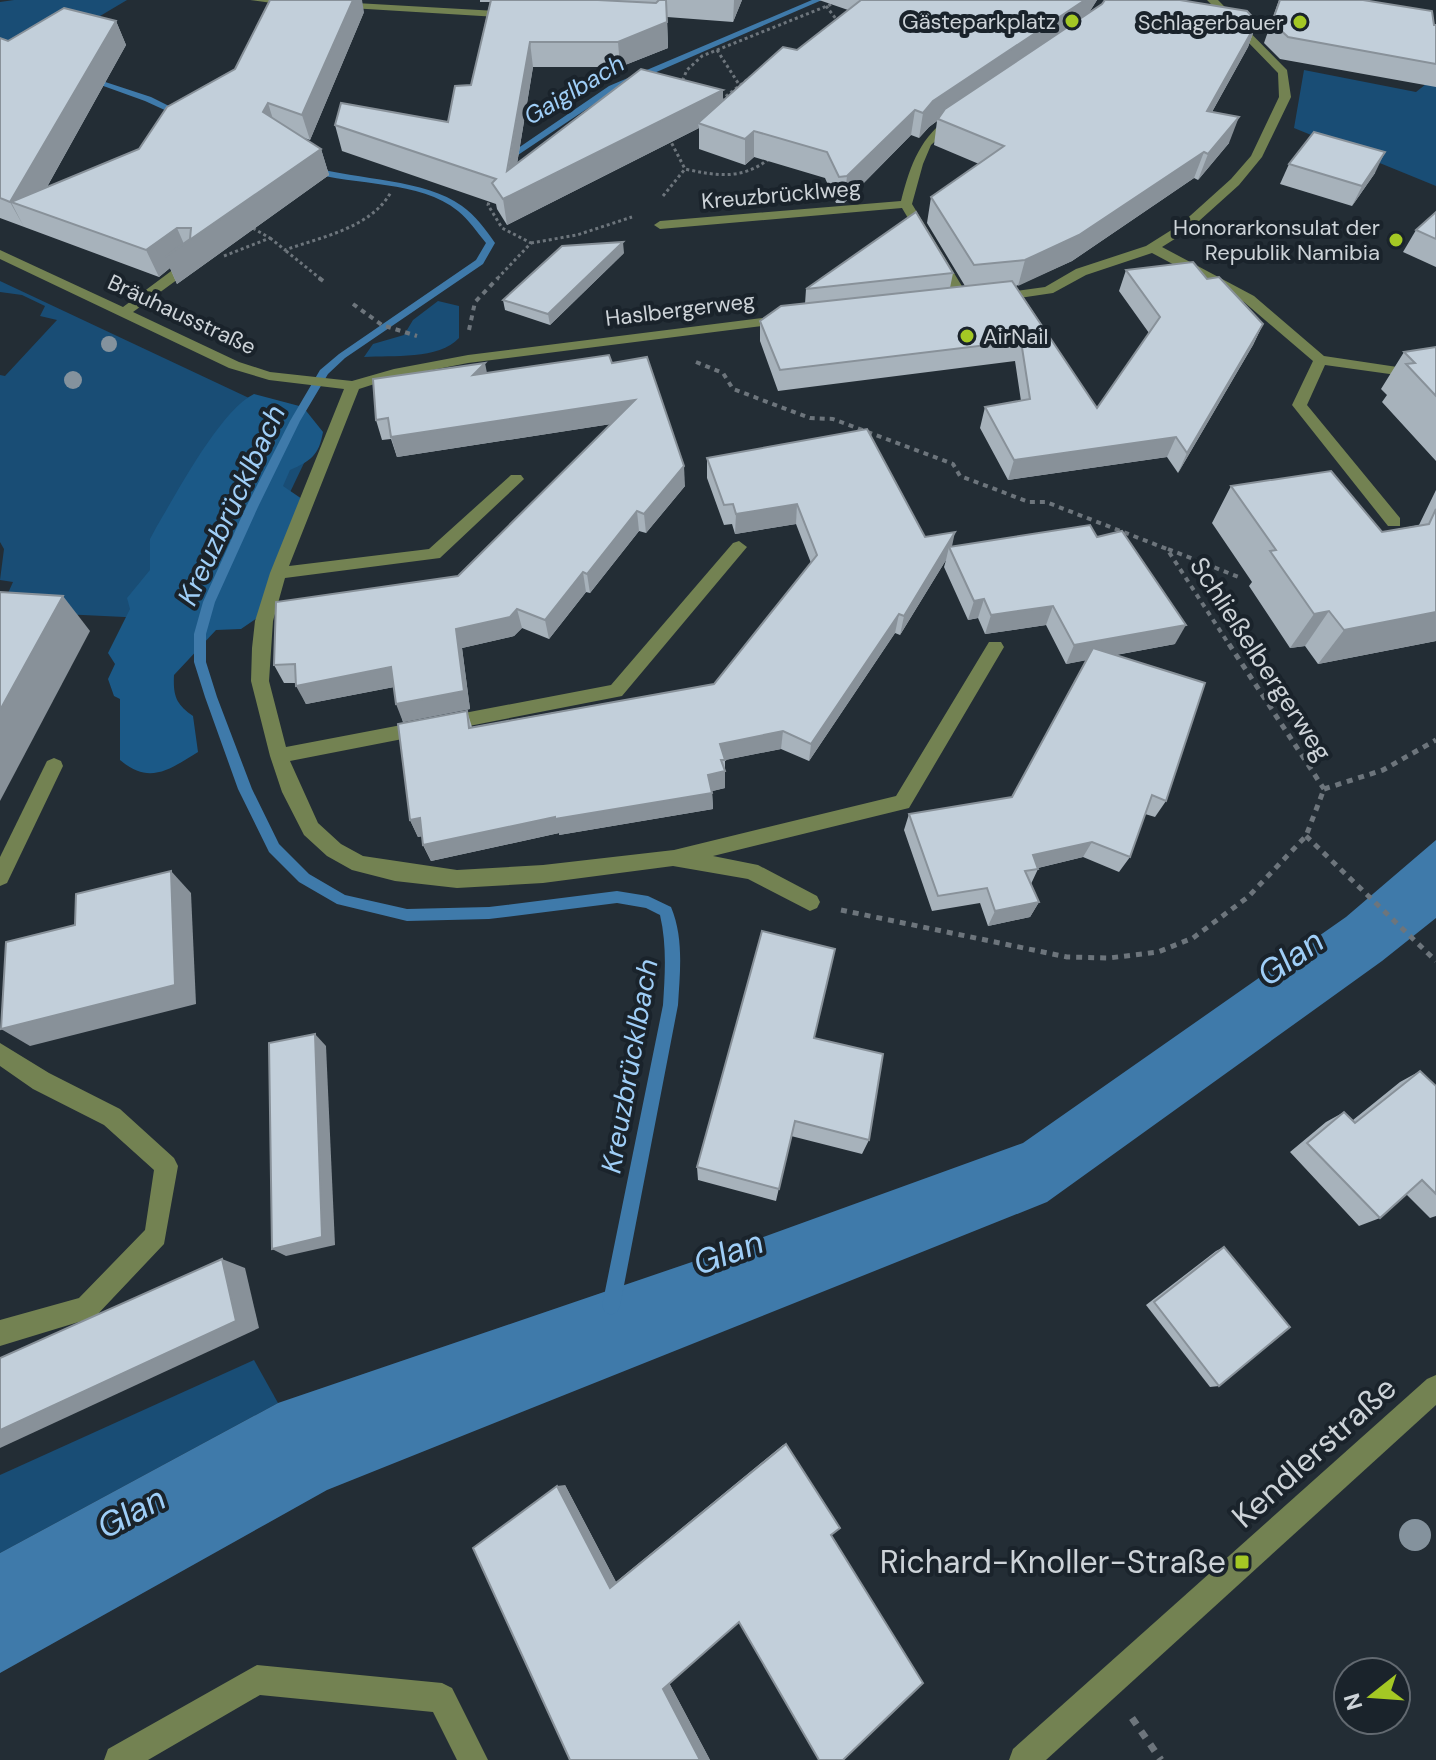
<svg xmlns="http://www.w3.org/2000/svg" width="1436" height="1760" font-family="'DM Sans',sans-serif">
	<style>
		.green { fill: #194d75 }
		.forest { fill: #1b5987 }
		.water { fill: #3f7aaa }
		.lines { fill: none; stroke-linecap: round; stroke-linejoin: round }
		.stream { fill: #3f7aaa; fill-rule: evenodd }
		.path-far3 { stroke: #6d757c; stroke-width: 3; stroke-dasharray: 3 3; stroke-linecap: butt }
		.path-far2 { stroke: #6d757c; stroke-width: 4; stroke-dasharray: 5 5; stroke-linecap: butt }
		.path-far1 { stroke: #6d757c; stroke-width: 5; stroke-dasharray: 6 6; stroke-linecap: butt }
		.path { stroke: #6d757c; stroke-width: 7; stroke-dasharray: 8 8; stroke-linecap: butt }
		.minor { fill: #738252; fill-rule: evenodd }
		.tree { fill: #84929d }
		.wall { fill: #a7b2bb }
		.shaded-wall { fill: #889199 }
		.building { fill: #c2cfda; stroke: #889199; stroke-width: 2 }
		.poi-dot { fill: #a4c824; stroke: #1a232b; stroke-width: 3 }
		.labels { text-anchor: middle; stroke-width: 8; stroke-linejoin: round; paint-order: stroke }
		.far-poi-label { font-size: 22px; fill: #cdd3d8; stroke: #1a232b; text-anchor: end }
		.far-street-label { font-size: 22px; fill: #cdd3d8; stroke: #1a232b }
		.far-water-label { font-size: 24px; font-style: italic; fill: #9fcef7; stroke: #1a232b }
		.street-label { font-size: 26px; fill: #cdd3d8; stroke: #1a232b }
		.water-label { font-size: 28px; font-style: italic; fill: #9fcef7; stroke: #1a232b }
		.near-street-label { font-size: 32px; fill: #cdd3d8; stroke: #1a232b }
		.near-poi-label { font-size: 32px; fill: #cdd3d8; stroke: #1a232b; text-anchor: end }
		.near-water-label { font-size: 34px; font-style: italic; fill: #9fcef7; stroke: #1a232b }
	</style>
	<rect width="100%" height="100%" fill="#232d35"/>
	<g class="green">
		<polygon points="14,0 127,0 36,54 0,41 0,2"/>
		<polygon points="1436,60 1436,186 1294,128 1304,70 1416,92 1431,80"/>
		<polygon points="0,281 249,398 316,438 228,622 0,611 13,582 0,580 4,549 0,542 0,375 5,376 57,320 40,316 45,306 22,295 0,292"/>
		<path d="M438,301l21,5v32c-20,22 -67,17 -95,19l9,-13 31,-9 9,-15z"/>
		<polygon points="254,1360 278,1403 0,1553 0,1475"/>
	</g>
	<path class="forest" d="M254,394l49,13 20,25c-4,23 -12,29 -33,38l-7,16 19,13 -45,119 -16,11 -25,1 -42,45c-1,21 2,29 19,41l5,36c-29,18 -49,33 -78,8v-61l-6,-3 -6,-17 7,-15 -7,-11 22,-44 -3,-11 23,-28v-31l7,-13c21,-35 63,-115 97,-132z"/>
	<polygon class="water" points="1436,840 1436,918 1382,961 1047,1202 327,1490 0,1673 0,1553 278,1403 733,1248 1023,1143 1346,917"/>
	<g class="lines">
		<g class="stream">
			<polygon points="812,0 822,0 615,90 509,161 502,159 609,86"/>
			<polygon points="84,75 151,97 187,115 180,117 145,101 84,79"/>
			<path d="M312,167c46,13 113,12 150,39 13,9 24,24 33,37l-12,21 -138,94 -17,16 -28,47 -42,86 -43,95 -9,32v28l11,35 35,92 27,55 30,30 36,21 62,14 82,-2 128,-16 31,5 23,11c13,31 9,65 7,98l-58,301 -3,6 -6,3 -6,-3 -3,-6 61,-301c2,-31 4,-60 -3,-90l-14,-7 -29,-5 -128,16 -82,2 -70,-17 -38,-22 -30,-30 -31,-63 -33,-92 -11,-35v-28l9,-32 43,-95 44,-86 30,-51 19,-16 137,-94 10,-17c-9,-11 -17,-23 -28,-32 -38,-31 -103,-25 -149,-39v-4z"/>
		</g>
		<g class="path-far3">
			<polyline points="826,6 840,24"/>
			<polyline points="717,50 740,86"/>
			<polyline points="680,86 687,70 702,56 842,0"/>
			<polyline points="721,100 752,76"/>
			<path d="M669,138l16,31c32,7 57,11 84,-10"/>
			<polyline points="663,196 685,169"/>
			<polyline points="491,197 488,205 502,228 531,243 496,280"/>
			<path d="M270,238l15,12c36,-13 86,-22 106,-58"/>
			<polyline points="531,243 577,235 632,217"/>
			<polyline points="286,251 322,280"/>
			<polyline points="224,256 270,238 249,226"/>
		</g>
		<g class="path-far2">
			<polyline points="319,278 326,283"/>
			<polyline points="353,304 382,325 417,336"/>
			<polyline points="469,330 475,302 498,278"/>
			<polyline points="696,362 723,373 733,389 810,418 833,419 953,464 960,476 1029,502 1046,502 1167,549 1230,646"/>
			<polyline points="1168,549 1241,578"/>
		</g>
		<g class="path-far1">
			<polyline points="1229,644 1324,789"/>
			<polyline points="1324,789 1383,770 1436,740"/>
			<polyline points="1306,836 1436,961"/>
			<polyline points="841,910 1067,957 1109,958 1158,952 1193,938 1248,897 1306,836 1324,789"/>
		</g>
		<polyline class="path" points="1132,1718 1161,1760"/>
		<g class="minor">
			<polygon points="250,0 294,0 299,3 294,6"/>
			<polygon points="1207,0 1218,0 1287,70 1291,97 1262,157 1239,185 1189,230 1162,247 1254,296 1324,356 1404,368 1436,363 1436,371 1404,376 1325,365 1307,405 1400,518 1400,526 1388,526 1292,405 1313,361 1244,302 1152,253 1086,275 1053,293 993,302 986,298 993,294 1045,287 1076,269 1146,246 1181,224 1231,179 1251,156 1279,97 1278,73"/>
			<polygon points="338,2 514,12 519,15 514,18 334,7 333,5"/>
			<path d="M953,114l10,2 -32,29 -8,19 -11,40 59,97 -2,3h-10l-57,-96 -242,21 -6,-4 6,-4 241,-20c10,-38 19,-64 52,-87z"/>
			<polygon points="0,250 123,307 190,257 200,257 200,263 133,312 239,362 270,372 352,381 394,369 468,355 786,315 793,319 786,323 468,363 396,377 359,389 289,566 429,549 511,475 521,475 524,479 440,558 285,578 273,621 269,681 286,747 611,685 733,543 739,541 747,547 622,696 290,761 318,823 341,844 363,856 457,870 543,865 674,850 896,796 989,642 1001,642 1004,647 909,808 713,856 758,865 817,896 820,902 817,908 810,911 748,879 673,866 543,883 457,888 395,881 352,870 327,856 304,835 282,792 270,756 251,681 252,648 255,621 270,573 344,389 269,380 229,368 0,259"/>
			<polygon points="54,758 61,761 63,766 7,883 0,886 0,857 47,761"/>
			<polygon points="0,1043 49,1073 120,1109 174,1158 178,1166 164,1244 95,1317 0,1346 0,1320 79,1298 145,1230 154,1170 104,1125 33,1089 0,1066"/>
			<polygon points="1436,1375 1436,1405 1046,1760 1009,1760 1013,1749 1427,1379"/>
			<polygon points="257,1665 442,1683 452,1688 488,1760 457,1760 433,1712 260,1695 148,1760 104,1760 108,1749"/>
		</g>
	</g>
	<g class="tree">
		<circle cx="109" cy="344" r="8"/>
		<circle cx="73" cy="380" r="9"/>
		<circle cx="1415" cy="1535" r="16"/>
	</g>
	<g class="wall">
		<polygon points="480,0 742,0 733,22 667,17 668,48 620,67 533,67 517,164 723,90 723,101 797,50 848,10 819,0 1097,0 1088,14 1257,22 1248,47 1212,112 1229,143 1198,180 1194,178 1072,261 1016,286 1097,408 1149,333 1119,291 1126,270 1207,279 1263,324 1253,345 1178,473 1167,457 1008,480 980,428 985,407 1021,401 1015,361 778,391 760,341 760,321 805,304 806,289 953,273 950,288 965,286 927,223 931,197 979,164 934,145 937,121 929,127 919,138 911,135 844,203 836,203 825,178 754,157 745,165 699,149 699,128 507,225 497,209 496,204 342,151 335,125 448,122 471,85 490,2 480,2"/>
		<polygon points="1279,0 1436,25 1436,87 1280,59 1264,43"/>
		<polygon points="364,12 310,140 304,138 321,149 329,175 177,284 170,268 159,277 0,218 0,38 8,41 116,21 126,45 47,187 139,149 235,69"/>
		<polygon points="1289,164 1375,173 1352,206 1280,184"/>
		<polygon points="1436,212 1436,267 1403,252 1416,230"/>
		<polygon points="624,253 550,325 505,310 503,300"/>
		<polygon points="1436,347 1436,461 1382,402 1387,395 1381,389 1404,352"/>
		<polygon points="612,363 685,486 646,533 639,531 590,593 586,592 549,639 522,628 514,636 462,648 470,709 403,722 394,687 306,704 296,683 284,683 274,665 458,576 611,424 397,457 391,439 382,440 376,420 487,373"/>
		<polygon points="707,458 952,547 1097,537 1175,644 1116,655 1166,801 1155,817 1145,814 1130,857 1119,872 1083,857 1038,868 1038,869 1031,884 1039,902 1030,917 988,926 980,903 932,911 904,830 909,814 1012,797 1086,660 1066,664 1046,625 985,634 978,618 968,620 944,567 946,560 900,635 895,633 809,761 781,749 725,760 725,788 712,791 713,809 559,835 559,833 431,861 423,845 422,836 418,837 410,820 467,711 472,727 714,684 811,563 796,524 735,534 732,524 724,525 707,478"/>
		<polygon points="1231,486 1382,532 1419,525 1436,490 1436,641 1318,664 1305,646 1290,648 1249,586 1252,582 1212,523"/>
		<polygon points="814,1038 869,1140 862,1154 791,1136 776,1201 698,1180 697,1167"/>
		<polygon points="1420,1071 1436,1086 1436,1216 1430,1218 1406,1194 1380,1218 1359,1226 1290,1152 1326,1122 1344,1112 1353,1120 1400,1082"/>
		<polygon points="1224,1247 1219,1386 1210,1387 1146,1305 1216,1251"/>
		<polygon points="786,1444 831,1535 739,1622 669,1683 710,1760 570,1760 565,1485 616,1582 783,1445"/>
	</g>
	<g class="shaded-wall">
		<polygon points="353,0 362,0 364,12 310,140 302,115"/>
		<polygon points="734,0 742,0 733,22"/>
		<polygon points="1085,0 1097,0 1084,21 938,119 937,121 929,127 919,138 923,113 933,101"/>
		<polygon points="116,21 126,45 34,210 11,202 24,227 10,202"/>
		<polygon points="667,22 668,48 620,67 618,42"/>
		<polygon points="1257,22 1248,47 1198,137 1207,111"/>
		<polygon points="530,42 533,67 512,194 723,90 723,115 698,123 699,128 507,225 503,199"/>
		<polygon points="268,103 276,129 263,112"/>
		<polygon points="915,110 911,135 844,203 847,176"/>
		<polygon points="1239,117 1229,143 1198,180 1208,154"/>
		<polygon points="754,131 754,157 745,165 745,139"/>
		<polygon points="321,149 329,175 177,284 170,268 159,277 146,250 177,228 184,244"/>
		<polygon points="1204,152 1194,178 1072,261 1018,286 1025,260"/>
		<polygon points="1385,152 1375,173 1352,206 1362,186"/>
		<polygon points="623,242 624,253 550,325 548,314"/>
		<polygon points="1263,324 1253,345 1178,473 1187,453"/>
		<polygon points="485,363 489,383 473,375"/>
		<polygon points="635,400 637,420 397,457 391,437"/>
		<polygon points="1176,437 1167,457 1008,480 1014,460"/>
		<polygon points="684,466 685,486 646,533 644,514"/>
		<polygon points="797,504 796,524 735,534 736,514"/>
		<polygon points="637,511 639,531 590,593 587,574"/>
		<polygon points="955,532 951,551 949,547 946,560 900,635 904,616"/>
		<polygon points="583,572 586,592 549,639 545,620"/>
		<polygon points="63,596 90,631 0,801 0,710"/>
		<polygon points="984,599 978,618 968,620 974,601"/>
		<polygon points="1053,606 1046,625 985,634 991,615"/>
		<polygon points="517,609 522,628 514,636 462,648 470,709 403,722 396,704 456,629"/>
		<polygon points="1329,611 1305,646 1290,648 1314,614"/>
		<polygon points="1436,612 1436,641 1318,664 1344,630"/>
		<polygon points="899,614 895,633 809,761 811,744"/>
		<polygon points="1186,625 1175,644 1066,664 1074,645"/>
		<polygon points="391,667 399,686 306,704 296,686"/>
		<polygon points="783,731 781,749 720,761 720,744"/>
		<polygon points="725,771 725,788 709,792 708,775"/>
		<polygon points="712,793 713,809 559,835 559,833 431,861 423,845 555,817"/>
		<polygon points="420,818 428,835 418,837 410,820"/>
		<polygon points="1092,842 1083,857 1025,871 1033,855"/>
		<polygon points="171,871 191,893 196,1004 30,1046 1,1029"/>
		<polygon points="1039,902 1030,917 988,926 995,911"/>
		<polygon points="315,1034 326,1046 335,1245 286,1256 272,1249"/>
		<polygon points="222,1259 245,1268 259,1328 0,1448 0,1430"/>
		<polygon points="565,1485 616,1582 610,1588 557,1486"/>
		<polygon points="666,1677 710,1760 700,1760 663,1689"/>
	</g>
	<g class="building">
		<polygon points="270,0 353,0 302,115 268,103 263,112 321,149 165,257 190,239 191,228 177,228 146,250 11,202 139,149 167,107 235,69"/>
		<polygon points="491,0 598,0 656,3 659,0 666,0 667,22 618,42 530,42 507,171 641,69 723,90 503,199 492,183 496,179 335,125 341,103 448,122 455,86 471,85"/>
		<polygon points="861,0 1085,0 933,101 923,113 915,110 847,176 839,177 827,152 754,131 745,139 698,123 783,47 797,50"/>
		<polygon points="1105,0 1180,0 1247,11 1257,22 1207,111 1239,117 1208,154 1204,152 1079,235 1025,260 974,265 931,197 1004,146 938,119 945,109 1102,4"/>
		<polygon points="1280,0 1363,0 1432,11 1434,25 1436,25 1436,64 1288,37 1272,22"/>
		<polygon points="64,8 116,21 10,202 0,198 0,38 8,41"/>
		<polygon points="1314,132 1385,152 1362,186 1289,164"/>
		<polygon points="916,212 953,273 806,289"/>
		<polygon points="1436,212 1436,239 1416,230"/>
		<polygon points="623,242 548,314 503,300 562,246"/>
		<polygon points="1193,262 1207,279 1219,277 1263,324 1187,453 1176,437 1014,460 985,407 1030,399 1021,341 780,370 760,321 781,306 1012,281 1097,408 1160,317 1126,270"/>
		<polygon points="1436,347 1436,396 1406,364 1415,363 1404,352"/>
		<polygon points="609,355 612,363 647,357 684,466 644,514 637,511 587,574 583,572 545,620 517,609 510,617 456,629 464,691 396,704 391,667 296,686 295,664 274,665 276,602 458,576 635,400 391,437 388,418 376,420 373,379 485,363 473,375"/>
		<polygon points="867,429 925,537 955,532 904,616 899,614 811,744 783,731 720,744 725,760 721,760 725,771 708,775 712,793 555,819 555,817 423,845 420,818 410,820 398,724 467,711 469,728 714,684 817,555 797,504 736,514 733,504 724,505 707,458"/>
		<polygon points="1331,471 1382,532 1429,524 1436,509 1436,612 1344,630 1329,611 1314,614 1270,551 1276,550 1231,486"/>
		<polygon points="1090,525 1097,537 1122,531 1186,625 1074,645 1053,606 991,615 984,599 974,601 949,547"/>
		<polygon points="0,592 63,596 0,710"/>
		<polygon points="1093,648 1205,683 1166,801 1152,795 1130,857 1092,842 1033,855 1038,869 1025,871 1039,902 995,911 987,888 938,896 909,814 1012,797"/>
		<polygon points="171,871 175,985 1,1029 6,942 75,925 76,894"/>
		<polygon points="762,931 835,949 814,1038 883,1054 869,1140 795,1121 779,1189 697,1167"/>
		<polygon points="315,1034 322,1237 272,1249 269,1043"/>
		<polygon points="1420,1071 1436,1086 1436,1194 1422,1180 1380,1218 1307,1143 1344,1112 1355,1123"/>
		<polygon points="1224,1247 1290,1327 1219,1386 1154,1302"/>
		<polygon points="222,1259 236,1321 0,1430 0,1358"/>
		<polygon points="786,1444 840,1528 831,1535 923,1683 843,1760 819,1760 739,1622 663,1689 700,1760 570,1760 473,1548 557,1486 610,1588"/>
	</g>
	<g class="poi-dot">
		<circle cx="1072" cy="21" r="8"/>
		<circle cx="1300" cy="22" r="8"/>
		<circle cx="1396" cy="240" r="8"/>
		<circle cx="967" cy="336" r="8"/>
		<rect x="1234" y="1554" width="16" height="16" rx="4"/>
	</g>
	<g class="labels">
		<g class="far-poi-label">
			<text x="1056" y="29">Gästeparkplatz</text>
			<text x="1284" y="30">Schlagerbauer</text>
			<text x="1380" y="235">Honorarkonsulat der<tspan x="1380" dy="25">Republik Namibia</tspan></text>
			<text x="983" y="344" text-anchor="start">AirNail</text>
		</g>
		<g class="far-street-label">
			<text transform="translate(781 194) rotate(-5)" y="8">Kreuzbrücklweg</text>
			<text transform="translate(680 309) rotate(-7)" y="8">Haslbergerweg</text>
			<text transform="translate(182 314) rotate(25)" y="8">Bräuhausstraße</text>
		</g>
		<g class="far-water-label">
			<text transform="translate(574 90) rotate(-31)" y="8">Gaiglbach</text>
		</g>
		<g class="street-label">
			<text transform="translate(1261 659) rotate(57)" y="9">Schließelbergerweg</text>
		</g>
		<g class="water-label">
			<text transform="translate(231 505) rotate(-65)" y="10">Kreuzbrücklbach</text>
			<text transform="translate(629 1066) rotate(-80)" y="10">Kreuzbrücklbach</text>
		</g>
		<g class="near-street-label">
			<text transform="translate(1314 1452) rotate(-42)" y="11">Kendlerstraße</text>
		</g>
		<g class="near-poi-label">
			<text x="1226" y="1573">Richard-Knoller-Straße</text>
		</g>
		<g class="near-water-label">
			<text transform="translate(1290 957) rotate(-35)" y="12">Glan</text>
			<text transform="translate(728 1252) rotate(-20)" y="12">Glan</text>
			<text transform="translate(131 1512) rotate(-28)" y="12">Glan</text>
		</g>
	</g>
	<g transform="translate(1372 1696) rotate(253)"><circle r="38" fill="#1a232b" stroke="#626970" stroke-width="2"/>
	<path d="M0-6L14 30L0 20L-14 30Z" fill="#a4c824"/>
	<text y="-12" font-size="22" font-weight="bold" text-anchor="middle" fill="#cdd3d8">N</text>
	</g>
</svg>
